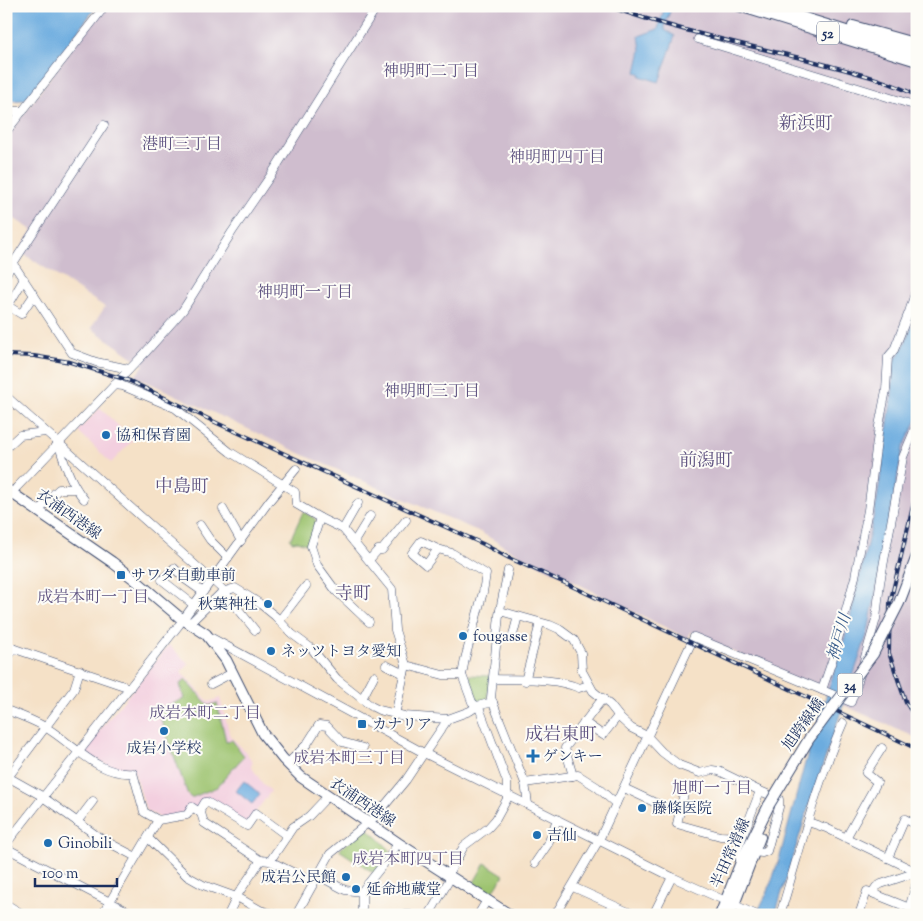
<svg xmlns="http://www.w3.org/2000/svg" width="923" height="921" font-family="'Sorts Mill Goudy','Noto Serif JP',serif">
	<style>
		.built { fill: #f3cfdf }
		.industrial { fill: #cfbdce }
		.green { fill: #9cc36e; stroke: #5c7966 }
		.water { fill: #6cacdf; stroke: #446e9e }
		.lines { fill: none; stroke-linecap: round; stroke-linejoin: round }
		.minor-casing { stroke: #3c4a6e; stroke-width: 9 }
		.major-casing { stroke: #3c4a6e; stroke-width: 12 }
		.minor { stroke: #fff; stroke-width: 8 }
		.major { stroke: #fff; stroke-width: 10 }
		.rail-casing { stroke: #1b2f5e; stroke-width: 4 }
		.rail { stroke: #fdfcf7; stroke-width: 2; stroke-dasharray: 5.5; stroke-linecap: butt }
		.major-bridge-casing { stroke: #3c4a6e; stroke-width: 12; stroke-linecap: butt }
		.major-bridge { stroke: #fff; stroke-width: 10 }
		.poi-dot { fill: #1f6fb2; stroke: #fdfcf7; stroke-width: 2 }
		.labels { text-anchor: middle; stroke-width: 4; stroke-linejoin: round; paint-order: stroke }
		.shield { fill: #fdfcf7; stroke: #5f6c8c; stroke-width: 1 }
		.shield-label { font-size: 14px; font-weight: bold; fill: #1b2f5e }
		.poi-label { font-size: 15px; fill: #1b2f5e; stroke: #fdfcf7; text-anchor: start }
		.street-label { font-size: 15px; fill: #1b2f5e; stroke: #fdfcf7 }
		.neighbourhood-label { font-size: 16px; fill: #5e5280; stroke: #fdfcf7 }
		.water-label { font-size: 16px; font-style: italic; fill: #375b8b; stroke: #fdfcf7 }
		.quarter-label { font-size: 18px; fill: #5e5280; stroke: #fdfcf7 }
	</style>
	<rect width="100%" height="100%" fill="#fdfcf7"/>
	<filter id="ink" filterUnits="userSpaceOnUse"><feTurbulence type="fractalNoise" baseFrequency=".02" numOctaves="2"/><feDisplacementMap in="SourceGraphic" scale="10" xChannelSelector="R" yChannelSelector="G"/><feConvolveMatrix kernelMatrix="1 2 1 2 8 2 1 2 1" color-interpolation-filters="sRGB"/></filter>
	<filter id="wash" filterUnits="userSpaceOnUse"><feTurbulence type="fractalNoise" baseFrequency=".0096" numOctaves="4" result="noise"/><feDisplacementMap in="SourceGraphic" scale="20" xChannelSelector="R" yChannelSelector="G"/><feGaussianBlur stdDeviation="1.12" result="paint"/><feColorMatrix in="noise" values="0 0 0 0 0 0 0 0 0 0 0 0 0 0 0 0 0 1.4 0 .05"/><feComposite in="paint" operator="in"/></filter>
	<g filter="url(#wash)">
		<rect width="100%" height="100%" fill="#f5e1c7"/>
		<g class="built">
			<polygon points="100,408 133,440 111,463 78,431"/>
			<polygon points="169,645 189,664 181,672 209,702 220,698 230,736 244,750 253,762 251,766 263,784 271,791 247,824 207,801 198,809 162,819 146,810 134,771 116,770 82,752"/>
		</g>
		<g class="industrial">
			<polygon points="102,6 917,6 917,314 903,348 894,361 892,395 877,501 848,627 827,695 690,632 687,638 514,552 480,532 306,456 135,376 144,365 91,328 105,307 19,251 32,230 10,216 12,211 6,209 6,139"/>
			<polygon points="917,420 917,738 843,705 868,632 903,448"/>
		</g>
		<g class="green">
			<polygon points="303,512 314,518 316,521 309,545 297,541 293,542 290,540"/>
			<polygon points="469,675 490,676 487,700 478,701"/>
			<polygon points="186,680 209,706 217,703 226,741 232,740 244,756 217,787 191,798 188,795 159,714 160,709 184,699 180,684"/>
			<path d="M367,829c10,7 16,14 24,22l-17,22 -35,-23 24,-20z"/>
			<polygon points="485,863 504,875 490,896 473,884"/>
		</g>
		<g class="water">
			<polygon points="20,6 97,6 25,100 6,101 6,18 16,7 18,9"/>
			<polygon points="665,6 672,6 665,25 665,30 675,36 659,82 640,76 641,74 636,72 641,50 639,36 658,29"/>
			<polygon points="917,314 917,420 903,448 868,632 806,815 775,915 756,915 768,891 779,860 805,763 848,627 877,501 892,395 894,361 903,348"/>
			<polygon points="244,781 260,794 252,804 236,791"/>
		</g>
	</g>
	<g filter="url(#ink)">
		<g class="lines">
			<defs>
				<g id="minor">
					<polyline points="698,39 917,106"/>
					<polyline points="6,111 23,111"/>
					<polyline points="6,132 105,6"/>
					<polyline points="6,259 16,268 72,353 96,362 129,369"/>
					<polyline points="6,274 104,125"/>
					<polyline points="24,279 8,306 21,314 34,295"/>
					<polyline points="114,385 123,386 175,408 230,452 295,492 296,504 320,518 343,529 392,589 395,630 406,665 443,675 462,675"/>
					<polyline points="6,396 212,580 222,589 255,630"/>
					<path d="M59,445c5,18 12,39 25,54"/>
					<polyline points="6,448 20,435 46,432"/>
					<polyline points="6,500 17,487 145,353 183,310 232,232 271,175 377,6"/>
					<polyline points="223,509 241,541"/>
					<polyline points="39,512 47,500 59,489 74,489 77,490"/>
					<polyline points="320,518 311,546 317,565 336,591 369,622"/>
					<polyline points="200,525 210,540 228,558"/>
					<polyline points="343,529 358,503"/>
					<polyline points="354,542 370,516"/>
					<polyline points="438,549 426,565 412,553 421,541 438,549 452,553 486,574 483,592 465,659 462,675 472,702 480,710 507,782 507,799 496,819 488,828 464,846 448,875"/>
					<polyline points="369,560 378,550 382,550 406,520"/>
					<polyline points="508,570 499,615 491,698 525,783 528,804"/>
					<polyline points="194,605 162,580 174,568 186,580 203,592"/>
					<polyline points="500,611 550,625 559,629 574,640 581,653 582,671 593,691 610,705 621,719 631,728 647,736 662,752 679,765 700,773 712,770 719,771 760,791"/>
					<polyline points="279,621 306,586"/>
					<polyline points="189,624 222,592 235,588 259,603 275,616 292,634 311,648 337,679 371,706 379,710 404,716 448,719 470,711 477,706 493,702"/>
					<polyline points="513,635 518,616"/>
					<polyline points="210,637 424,753 672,877 757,915"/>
					<polyline points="6,646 130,688"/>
					<polyline points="6,661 13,648"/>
					<polyline points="863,664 876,619 880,583 903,457 917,424"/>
					<polyline points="386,665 404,674"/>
					<path d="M493,679c28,1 61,-2 86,9l10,-3"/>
					<polyline points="525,681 540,623"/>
					<polyline points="211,684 232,673"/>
					<polyline points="822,690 851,702 860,675"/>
					<polyline points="362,699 374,676"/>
					<path d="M6,710c13,5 27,10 39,17 28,16 52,49 88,46l11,39 14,8 29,-5 5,-8 9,6 3,10 56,37 10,1 43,21"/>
					<polyline points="395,715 406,665"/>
					<polyline points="584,722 603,735 618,716"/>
					<polyline points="425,753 448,719"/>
					<polyline points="288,763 307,744 319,725 327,726 342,742 363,748"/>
					<polyline points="6,776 40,795 100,838 136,857"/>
					<polyline points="573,776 565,748 603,698"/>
					<polyline points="6,780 74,689 80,670"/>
					<polyline points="525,783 578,775 597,787 616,804"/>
					<polyline points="624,788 660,805 680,811 677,824 720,836 742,837"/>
					<polyline points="680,811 685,789"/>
					<polyline points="199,812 205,802 207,802 247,826 256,813 287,836"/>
					<polyline points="77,822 93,801"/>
					<polyline points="808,822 826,828 917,872"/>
					<polyline points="148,838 187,876 203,885 239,898 260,910 277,915"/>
					<polyline points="846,838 875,786 877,782 866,773 882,748"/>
					<polyline points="6,844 179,625 270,500 296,469"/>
					<polyline points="6,848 135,915"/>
					<polyline points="888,858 905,819 917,825"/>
					<polyline points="270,861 293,827 309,816 328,796"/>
					<polyline points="741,862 737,851 760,791 779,799 779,807 767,851 762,853 754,852"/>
					<polyline points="535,863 548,844 557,819"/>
					<polyline points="317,875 345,890 362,892"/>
					<polyline points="573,887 635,915"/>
					<polyline points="872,893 917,911"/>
					<polyline points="6,904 24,915"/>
					<polyline points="909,908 917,882"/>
					<polyline points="102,915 158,820"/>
					<polyline points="231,915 229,913 238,894 261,860"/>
					<polyline points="296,915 330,854 376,816 406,780 424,753"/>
					<polyline points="360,915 362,909 362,891 390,856 398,843"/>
					<polyline points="405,915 410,915"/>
					<polyline points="429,915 451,877"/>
					<polyline points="478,915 487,900"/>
					<polyline points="555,915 599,840 694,637 822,690 832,661 855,577 868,510 879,426 886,390 888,357 894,350 909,312 917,287"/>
					<polyline points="653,915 672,877"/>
					<path d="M780,915c20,-65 36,-130 63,-192"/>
					<polyline points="859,915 867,891 872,893 876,887 881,884 917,872"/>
				</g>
				<g id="major">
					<polyline points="739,6 917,61"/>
					<polyline points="766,6 917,53"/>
					<polyline points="853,26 917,44"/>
					<polyline points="6,489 112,562 133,578 178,616 206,634 226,660 263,734 283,759 301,777 398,843 510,915"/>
					<polyline points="720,915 741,862 769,805"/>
					<polyline points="730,915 760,837"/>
				</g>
			</defs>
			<use href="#minor" class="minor-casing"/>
			<use href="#major" class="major-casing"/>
			<use href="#minor" class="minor"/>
			<use href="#major" class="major"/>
			<defs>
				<g id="rail">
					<path d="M608,6c66,24 136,38 204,55 36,10 72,17 105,35"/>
					<polyline points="6,355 34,356 70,362 130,381 219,424 483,544 509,558 567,584 917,749"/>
					<polyline points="917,489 890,603 889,653 906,703 917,720"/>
				</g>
			</defs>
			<use href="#rail" class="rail-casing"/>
			<use href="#rail" class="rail"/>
			<defs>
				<polyline id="major-bridge" points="769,805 809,739 873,654 899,603 917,556"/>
			</defs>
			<use href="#major-bridge" class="major-bridge-casing"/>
			<use href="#major-bridge" class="major-bridge"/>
		</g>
	</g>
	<g class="poi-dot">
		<circle cx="106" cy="435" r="5"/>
		<rect x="116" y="570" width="10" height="10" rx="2.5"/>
		<circle cx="268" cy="604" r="5"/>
		<circle cx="463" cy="636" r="5"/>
		<circle cx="271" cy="651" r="5"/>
		<rect x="357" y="719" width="10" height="10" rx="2.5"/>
		<circle cx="164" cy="731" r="5"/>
		<path d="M530.5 748.5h5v5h5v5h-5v5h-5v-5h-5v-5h5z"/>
		<circle cx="642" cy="808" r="5"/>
		<circle cx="537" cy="835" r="5"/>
		<circle cx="48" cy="843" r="5"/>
		<circle cx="346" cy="877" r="5"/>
		<circle cx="356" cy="889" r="5"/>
	</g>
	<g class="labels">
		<g class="shield">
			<rect x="817" y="21.5" width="22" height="23" rx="4"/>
			<rect x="837.5" y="673.5" width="25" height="23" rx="4"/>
		</g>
		<g class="shield-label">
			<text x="828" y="38">52</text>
			<text x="850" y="690">34</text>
		</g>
		<g class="poi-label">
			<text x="116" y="440">協和保育園</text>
			<text x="131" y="580">サワダ自動車前</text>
			<text x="258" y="609" text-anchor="end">秋葉神社</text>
			<text x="473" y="641">fougasse</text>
			<text x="281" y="656">ネッツトヨタ愛知</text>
			<text x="372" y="729">カナリア</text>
			<text x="164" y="753" text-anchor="middle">成岩小学校</text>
			<text x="543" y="761">ゲンキー</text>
			<text x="652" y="813">藤條医院</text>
			<text x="547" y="840">吉仙</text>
			<text x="58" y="848">Ginobili</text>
			<text x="336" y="882" text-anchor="end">成岩公民館</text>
			<text x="366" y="894">延命地蔵堂</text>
		</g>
		<g class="street-label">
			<text transform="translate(69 514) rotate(35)" y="5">衣浦西港線</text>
			<text transform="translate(803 724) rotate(-54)" y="5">旭跨線橋</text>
			<text transform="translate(363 802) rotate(34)" y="5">衣浦西港線</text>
			<text transform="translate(730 853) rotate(-66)" y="5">半田常滑線</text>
		</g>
		<g class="neighbourhood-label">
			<text x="431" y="76">神明町二丁目</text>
			<text x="182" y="149">港町三丁目</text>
			<text x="557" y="162">神明町四丁目</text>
			<text x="305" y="297">神明町一丁目</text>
			<text x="432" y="396">神明町三丁目</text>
			<text x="93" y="602">成岩本町一丁目</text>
			<text x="205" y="718">成岩本町二丁目</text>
			<text x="349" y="763">成岩本町三丁目</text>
			<text x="712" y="793">旭町一丁目</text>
			<text x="408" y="864">成岩本町四丁目</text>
		</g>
		<g class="water-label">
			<text transform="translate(838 637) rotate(-74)" y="6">神戸川</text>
		</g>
		<g class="quarter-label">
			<text x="806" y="129">新浜町</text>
			<text x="706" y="466">前潟町</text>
			<text x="182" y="492">中島町</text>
			<text x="353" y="599">寺町</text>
			<text x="561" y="740">成岩東町</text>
		</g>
	</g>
	<rect width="923" height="921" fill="none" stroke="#fdfcf7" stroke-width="25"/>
	<path d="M35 878v8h82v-8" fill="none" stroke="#1b2f5e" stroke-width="2.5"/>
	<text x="42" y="878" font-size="15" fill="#1b2f5e" stroke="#fdfcf7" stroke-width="4" paint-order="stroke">100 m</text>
</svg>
